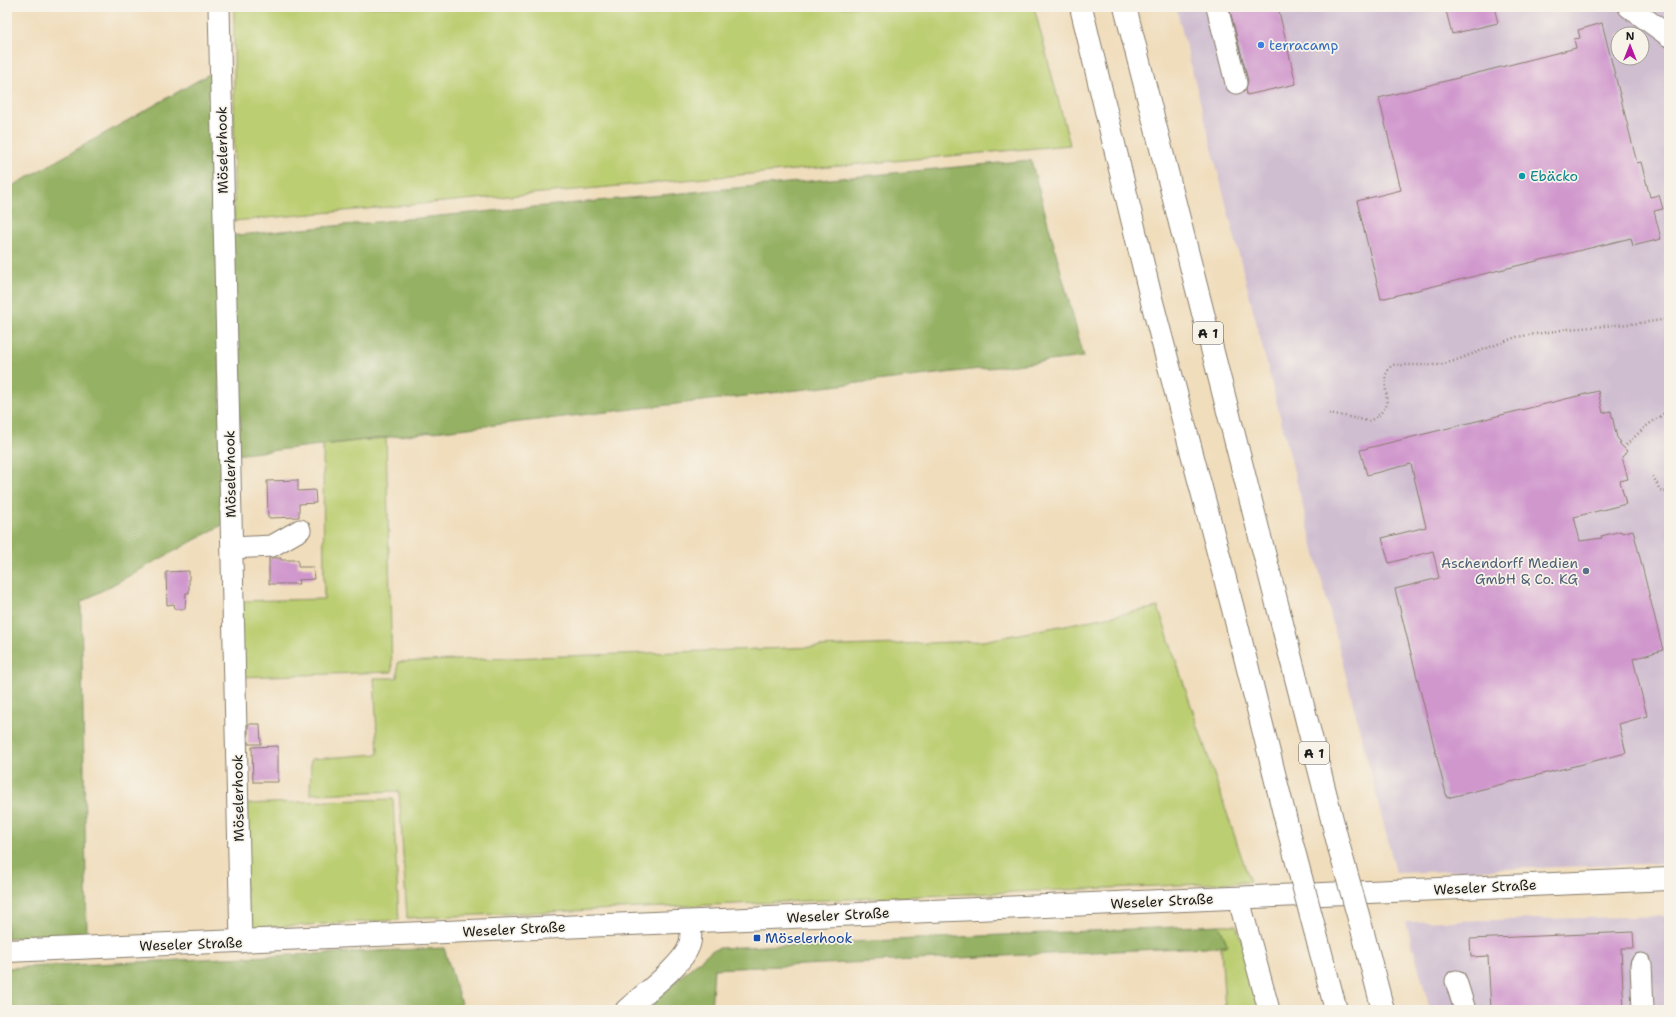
<svg xmlns="http://www.w3.org/2000/svg" width="1676" height="1017" font-family="'Shantell Sans',sans-serif">
	<style>
		.industrial { fill: #cfbdd0; fill-rule: evenodd }
		.green { fill: #bcce72; stroke: #6c7547 }
		.forest { fill: #95b164; stroke: #586640 }
		.building { fill: #d097cd }
		.lines { fill: none; stroke-linecap: round; stroke-linejoin: round }
		.minor-casing { stroke: #867c6c; stroke-width: 23 }
		.major-casing { stroke: #867c6c; stroke-width: 24 }
		.highway-casing { stroke: #867c6c; stroke-width: 24 }
		.path { stroke: #867c6c; stroke-width: 2.5; stroke-dasharray: 1 3; stroke-linecap: butt }
		.minor { stroke: #fff; stroke-width: 21 }
		.major { stroke: #fff; stroke-width: 22 }
		.highway { stroke: #fff; stroke-width: 22 }
		.highway-bridge-casing { stroke: #867c6c; stroke-width: 24; stroke-linecap: butt }
		.highway-bridge { stroke: #fff; stroke-width: 22 }
		.shop-dot { fill: #3f7fe0; stroke: #f7f3e8; stroke-width: 1.5 }
		.culture-dot { fill: #0f9aa8; stroke: #f7f3e8; stroke-width: 1.5 }
		.service-dot { fill: #5c6f8a; stroke: #f7f3e8; stroke-width: 1.5 }
		.transit-dot { fill: #1a4fb4; stroke: #f7f3e8; stroke-width: 1.5 }
		.labels { text-anchor: middle; stroke-width: 3.5; stroke-linejoin: round; paint-order: stroke }
		.shield { fill: #f7f3e8; stroke: #5e5c59; stroke-width: 1 }
		.shield-label { font-size: 13px; font-weight: bold; fill: #1c1c1c }
		.shop-label { font-size: 14px; fill: #366cbe; stroke: #f7f3e8; text-anchor: start }
		.street-label { font-size: 14px; fill: #1c1c1c; stroke: #f7f3e8 }
		.culture-label { font-size: 14px; fill: #0d838f; stroke: #f7f3e8; text-anchor: start }
		.service-label { font-size: 14px; fill: #4e5e75; stroke: #f7f3e8; text-anchor: end }
		.transit-label { font-size: 14px; fill: #164399; stroke: #f7f3e8; text-anchor: start }
	</style>
	<rect width="100%" height="100%" fill="#f7f3e8"/>
	<filter id="ink" filterUnits="userSpaceOnUse"><feTurbulence type="fractalNoise" baseFrequency=".025" numOctaves="2"/><feDisplacementMap in="SourceGraphic" scale="8" xChannelSelector="R" yChannelSelector="G"/><feConvolveMatrix kernelMatrix="1 2 1 2 8 2 1 2 1" color-interpolation-filters="sRGB"/></filter>
	<filter id="wash" filterUnits="userSpaceOnUse"><feTurbulence type="fractalNoise" baseFrequency=".012" numOctaves="4" result="noise"/><feDisplacementMap in="SourceGraphic" scale="16" xChannelSelector="R" yChannelSelector="G"/><feGaussianBlur stdDeviation="0.9" result="paint"/><feColorMatrix in="noise" values="0 0 0 0 0 0 0 0 0 0 0 0 0 0 0 0 0 1.4 0 .05"/><feComposite in="paint" operator="in"/></filter>
	<g filter="url(#wash)">
		<rect width="100%" height="100%" fill="#f0ddbc"/>
		<g class="industrial">
			<path d="M1176,7h493v856l-273,10zM1618,34h24v24h-24z"/>
			<polygon points="1669,916 1669,1010 1430,1010 1406,922"/>
		</g>
		<g class="green">
			<polygon points="234,7 1034,7 1070,145 234,221"/>
			<polygon points="386,438 392,672 239,677 237,601 324,599 323,445"/>
			<polygon points="1158,607 1250,882 407,918 399,791 310,794 311,759 378,754 374,678 397,678 398,662 983,641"/>
			<polygon points="393,799 399,920 252,928 247,924 242,804"/>
			<polygon points="1219,925 1236,925 1266,1010 1225,1010 1221,947 1228,946"/>
		</g>
		<g class="forest">
			<polygon points="211,73 224,524 81,602 87,934 7,938 7,189"/>
			<polygon points="1031,160 1084,357 234,455 228,236"/>
			<polygon points="1219,925 1228,946 714,969 711,1010 641,1010 711,951 720,948"/>
			<polygon points="444,948 463,1010 7,1010 7,968"/>
		</g>
		<g id="blocks">
			<g class="building">
				<polygon points="1229,7 1278,7 1296,84 1247,95 1246,89 1248,80"/>
				<polygon points="1445,7 1494,7 1498,23 1452,34"/>
				<polygon points="1602,23 1637,163 1641,162 1650,197 1659,195 1663,209 1654,211 1661,239 1633,246 1631,238 1381,299 1357,201 1401,190 1379,98 1576,48 1574,39 1580,38 1578,30"/>
				<polygon points="1598,391 1603,413 1611,411 1617,438 1621,442 1619,443 1627,451 1622,457 1628,479 1620,481 1626,504 1574,517 1580,541 1602,538 1601,536 1621,531 1622,533 1633,530 1663,650 1633,659 1647,716 1619,724 1626,753 1447,798 1395,589 1439,578 1433,551 1389,563 1382,538 1426,527 1411,464 1367,475 1360,450"/>
				<polygon points="298,480 298,491 315,490 316,503 299,504 299,517 268,518 267,481"/>
				<polygon points="269,558 281,558 281,560 298,560 298,567 313,567 314,579 298,580 299,584 269,584"/>
				<polygon points="189,571 189,593 186,593 185,609 175,609 174,604 167,605 166,572"/>
				<polygon points="248,724 260,724 261,744 248,744"/>
				<polygon points="278,746 278,782 253,782 252,747"/>
				<polygon points="1633,932 1634,948 1621,948 1624,1010 1491,1010 1488,956 1471,957 1470,939"/>
			</g>
		</g>
	</g>
	<g filter="url(#ink)">
		<use href="#blocks" fill-opacity="0" stroke="#867c6c" stroke-width="1"/>
		<g class="lines">
			<defs>
				<g id="minor">
					<polyline points="219,7 241,942"/>
					<polyline points="1217,7 1236,83"/>
					<polyline points="1629,7 1669,36"/>
					<polyline points="232,548 272,546 300,530"/>
					<polyline points="1241,898 1242,911 1269,1010"/>
					<polyline points="1641,964 1643,1010"/>
					<polyline points="1456,981 1465,1010"/>
					<path d="M626,1010c16,-15 56,-44 63,-64 3,-7 2,-16 1,-24"/>
				</g>
				<polyline id="major" points="7,951 1669,879"/>
				<g id="highway">
					<polyline points="1081,7 1152,302 1233,609 1285,817"/>
					<polyline points="1125,7 1339,847"/>
					<polyline points="1363,933 1383,1010"/>
					<polyline points="1318,942 1336,1010"/>
				</g>
			</defs>
			<use href="#minor" class="minor-casing"/>
			<use href="#major" class="major-casing"/>
			<use href="#highway" class="highway-casing"/>
			<g class="path">
				<path d="M1329,413l40,8 8,-4 9,-10c3,-12 -7,-36 8,-42h46l14,-4 62,-24 52,-8 73,-6 28,-4"/>
				<polyline points="1626,445 1645,427 1669,410"/>
				<polyline points="1653,476 1660,490 1669,493"/>
			</g>
			<use href="#minor" class="minor"/>
			<use href="#major" class="major"/>
			<use href="#highway" class="highway"/>
			<defs>
				<g id="highway-bridge">
					<polyline points="1285,817 1318,942"/>
					<polyline points="1339,847 1363,933"/>
				</g>
			</defs>
			<use href="#highway-bridge" class="highway-bridge-casing"/>
			<use href="#highway-bridge" class="highway-bridge"/>
		</g>
	</g>
	<circle class="shop-dot" cx="1261" cy="45" r="4"/>
	<circle class="culture-dot" cx="1522" cy="176" r="4"/>
	<circle class="service-dot" cx="1586" cy="571" r="4"/>
	<rect class="transit-dot" x="753" y="934" width="8" height="8" rx="2"/>
	<g class="labels">
		<g class="shield">
			<rect x="1193" y="322" width="30" height="22" rx="3"/>
			<rect x="1299" y="742" width="30" height="22" rx="3"/>
		</g>
		<g class="shield-label">
			<text x="1208" y="338">A 1</text>
			<text x="1314" y="758">A 1</text>
		</g>
		<g class="shop-label">
			<text x="1269" y="50">terracamp</text>
		</g>
		<g class="street-label">
			<text transform="translate(222 150) rotate(-91)" y="5">Möselerhook</text>
			<text transform="translate(230 474) rotate(-91)" y="5">Möselerhook</text>
			<text transform="translate(238 798) rotate(-91)" y="5">Möselerhook</text>
			<text transform="translate(1485 887) rotate(-3)" y="5">Weseler Straße</text>
			<text transform="translate(1162 901) rotate(-3)" y="5">Weseler Straße</text>
			<text transform="translate(838 915) rotate(-3)" y="5">Weseler Straße</text>
			<text transform="translate(514 929) rotate(-3)" y="5">Weseler Straße</text>
			<text transform="translate(191 944) rotate(-2)" y="5">Weseler Straße</text>
		</g>
		<g class="culture-label">
			<text x="1530" y="181">Ebäcko</text>
		</g>
		<g class="service-label">
			<text x="1578" y="568">Aschendorff Medien<tspan x="1578" dy="16">GmbH &amp; Co. KG</tspan></text>
		</g>
		<g class="transit-label">
			<text x="765" y="943">Möselerhook</text>
		</g>
	</g>
	<rect width="1676" height="1017" fill="none" stroke="#f7f3e8" stroke-width="24"/>
	<g transform="translate(1630 46)"><circle r="19" fill="#f7f3e8" stroke="#9f9d96"/>
	<path d="M0-3L7 15L0 10L-7 15Z" fill="#b5179e"/>
	<text y="-6" font-size="11" font-weight="bold" text-anchor="middle" fill="#1c1c1c">N</text>
	</g>
</svg>
